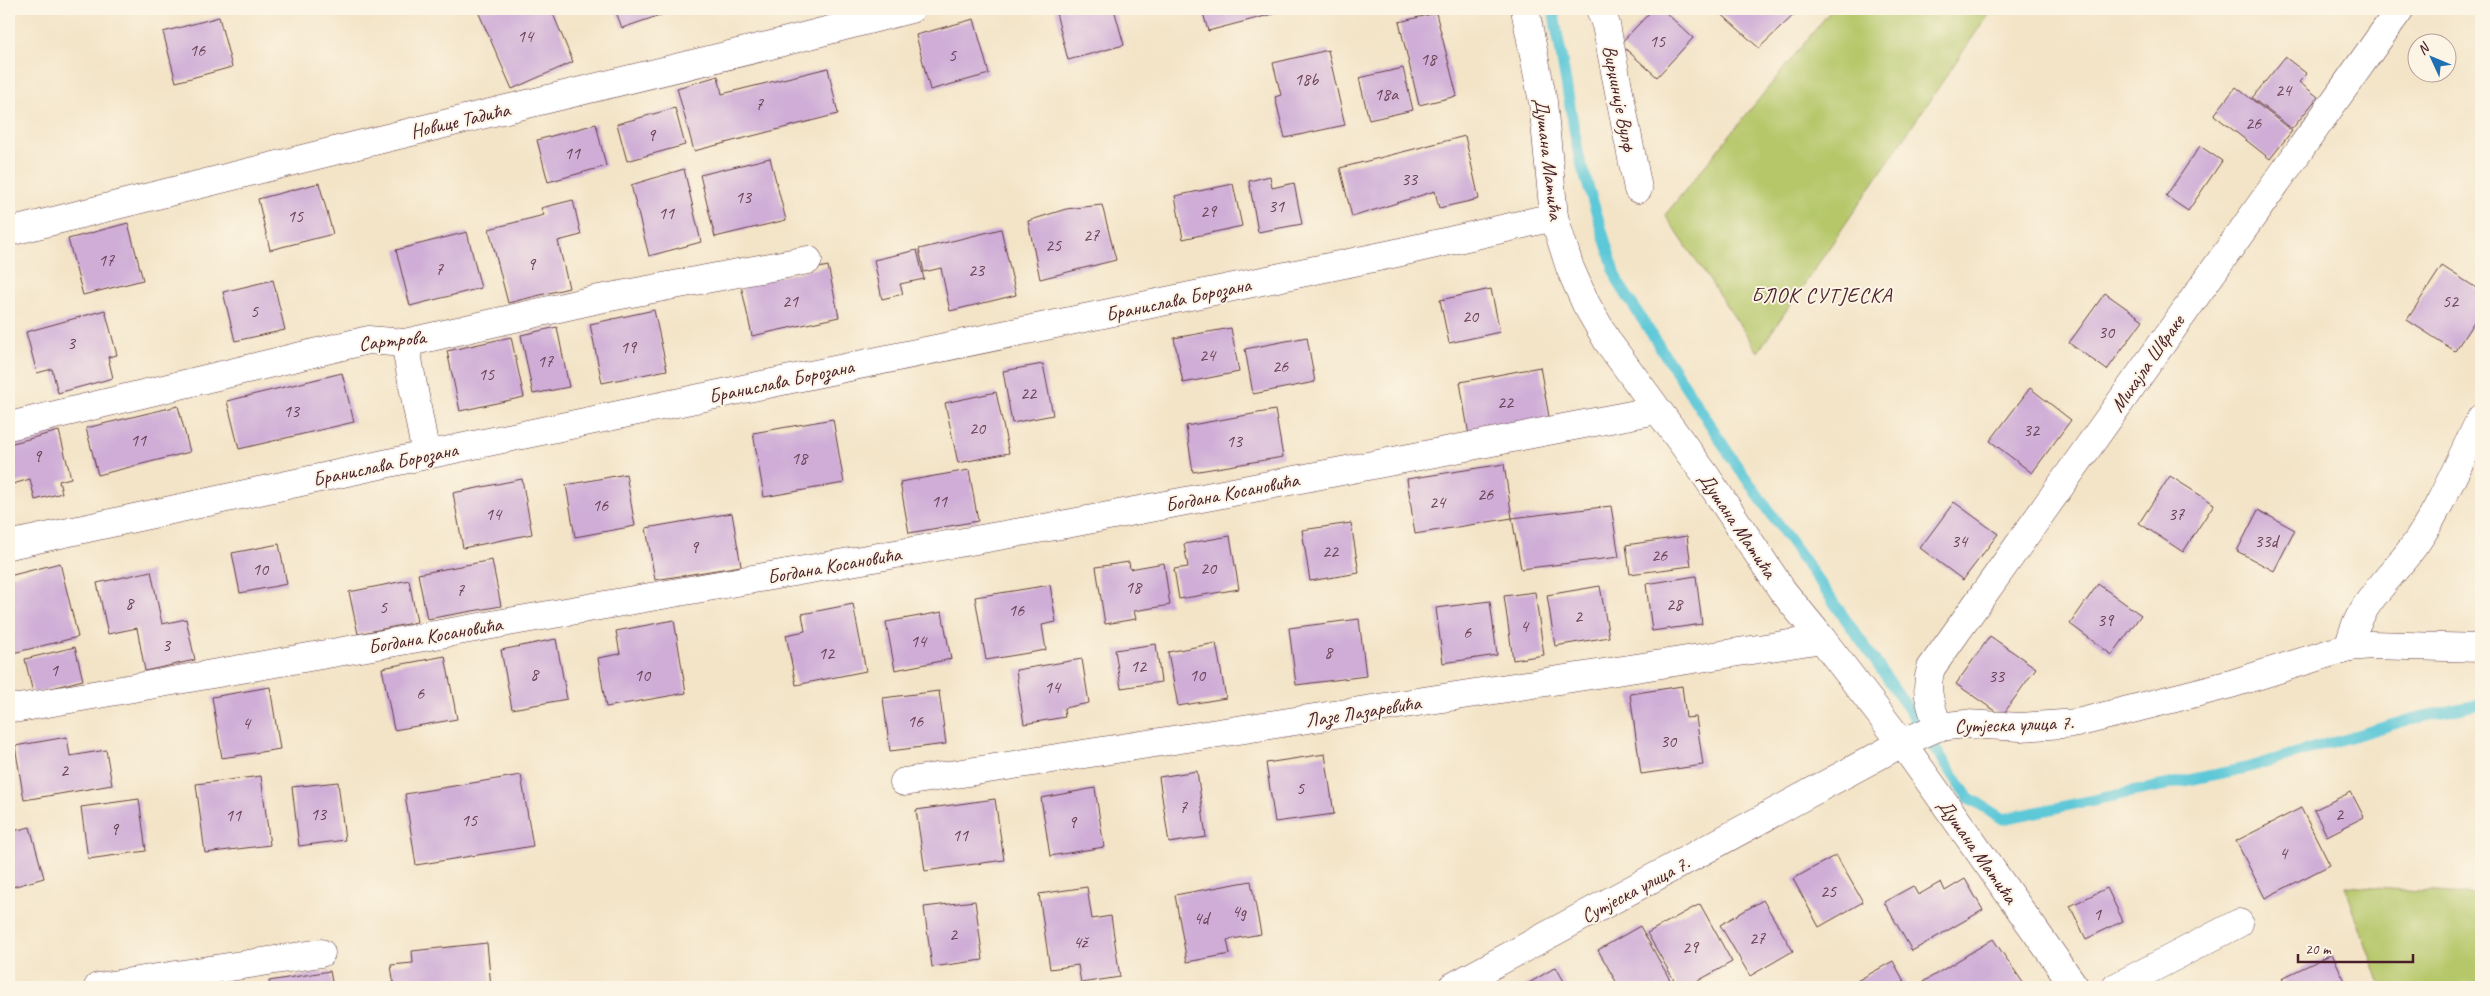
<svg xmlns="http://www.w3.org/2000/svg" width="2490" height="996" font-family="Caveat,sans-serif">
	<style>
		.green { fill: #b6c76a; stroke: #80734a }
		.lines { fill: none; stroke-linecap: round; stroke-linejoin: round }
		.stream { stroke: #5dc8d8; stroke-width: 11 }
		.building { fill: #cfadd7 }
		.minor-casing { stroke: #633d42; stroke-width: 29 }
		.minor { stroke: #fff; stroke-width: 28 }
		.labels { text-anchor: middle; stroke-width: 4; stroke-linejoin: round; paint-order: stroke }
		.number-label { font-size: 18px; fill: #6b4256 }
		.street-label { font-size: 20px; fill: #4a1f2b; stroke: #fcf5e5 }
		.neighbourhood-label { font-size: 21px; letter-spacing: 1px; fill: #4a1f2b; stroke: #fcf5e5 }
	</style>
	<rect width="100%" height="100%" fill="#fcf5e5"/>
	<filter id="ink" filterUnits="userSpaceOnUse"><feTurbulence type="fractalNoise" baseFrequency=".02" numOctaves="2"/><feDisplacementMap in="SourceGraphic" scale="10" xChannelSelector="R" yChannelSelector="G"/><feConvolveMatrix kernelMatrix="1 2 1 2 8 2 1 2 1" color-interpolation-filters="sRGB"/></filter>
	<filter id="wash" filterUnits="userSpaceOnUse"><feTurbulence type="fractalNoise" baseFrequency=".0096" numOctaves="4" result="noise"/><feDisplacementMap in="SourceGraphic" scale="20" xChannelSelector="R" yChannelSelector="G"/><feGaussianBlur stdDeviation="1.12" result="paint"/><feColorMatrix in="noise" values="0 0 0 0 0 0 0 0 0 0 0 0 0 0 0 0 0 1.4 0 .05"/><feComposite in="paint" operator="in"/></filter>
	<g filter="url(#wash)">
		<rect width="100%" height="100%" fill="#f3e4c7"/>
		<g class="green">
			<polygon points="1832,9 1992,9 1758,352 1665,215"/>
			<polygon points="2345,886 2481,895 2481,987 2381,987"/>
		</g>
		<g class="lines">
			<polyline class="stream" points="1553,9 1579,157 1618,282 1733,460 1897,692 1968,797 2003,819 2246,768 2411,719 2481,704"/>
		</g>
		<g id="blocks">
			<g class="building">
				<polygon points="107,9 123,9 109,14"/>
				<polygon points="477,9 551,9 573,62 512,89"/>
				<polygon points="615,9 678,9 622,28"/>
				<polygon points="1055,9 1114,9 1124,45 1068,60"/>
				<polygon points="1202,9 1272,9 1273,14 1208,31"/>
				<polygon points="1653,9 1662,9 1693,38 1657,77 1620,44"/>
				<polygon points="1716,9 1800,9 1759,48"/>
				<polygon points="1436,13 1457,96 1419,105 1399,22"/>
				<polygon points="219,17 232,67 176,82 163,32"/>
				<polygon points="974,19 989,74 930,90 916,35"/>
				<polygon points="1328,50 1345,125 1285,138 1275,97 1281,95 1273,63"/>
				<polygon points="2285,57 2307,74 2299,82 2318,97 2292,129 2252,98"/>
				<polygon points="828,68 838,114 694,151 677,88 718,76 722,94"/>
				<polygon points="1403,68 1413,110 1369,120 1359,78"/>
				<polygon points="2236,87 2292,131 2270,159 2214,115"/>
				<polygon points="675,108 685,145 627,161 617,124"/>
				<polygon points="596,124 606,166 548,182 537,140"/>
				<polygon points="1465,136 1479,199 1439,208 1435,191 1352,217 1340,168"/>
				<polygon points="2200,146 2222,161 2188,211 2166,196"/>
				<polygon points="770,158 786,220 715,237 700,175"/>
				<polygon points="684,169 701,242 649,256 631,185"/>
				<polygon points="1270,176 1272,188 1294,183 1302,224 1258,232 1249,181"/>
				<polygon points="319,183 333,234 270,250 258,199"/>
				<polygon points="1233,184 1242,226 1183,239 1175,196"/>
				<polygon points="573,200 581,235 558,241 569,288 508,303 489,229 544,215 541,208"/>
				<polygon points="1102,205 1116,260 1040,279 1028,221 1066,209"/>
				<polygon points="128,223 143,280 83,295 68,239"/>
				<polygon points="1001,229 1016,295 950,311 941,268 924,272 919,249"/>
				<polygon points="467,232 481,288 410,306 396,250"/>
				<polygon points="917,250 924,279 900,284 903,294 882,299 874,260"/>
				<polygon points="828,266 839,317 752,336 741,285"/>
				<polygon points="2442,266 2481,291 2481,311 2455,351 2407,320"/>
				<polygon points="273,280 285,330 235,341 223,292"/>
				<polygon points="1491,289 1500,332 1449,343 1440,300"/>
				<polygon points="2105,293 2143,320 2107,370 2069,343"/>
				<polygon points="105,310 117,355 108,357 113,378 58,393 52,369 37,373 26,332"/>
				<polygon points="654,310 667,370 602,383 590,324"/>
				<polygon points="557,327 569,387 533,394 521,335"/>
				<polygon points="1231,328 1239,372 1183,383 1174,338"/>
				<polygon points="511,337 524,397 460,411 447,351"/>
				<polygon points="1307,337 1315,382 1253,394 1245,349"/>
				<polygon points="1043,364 1053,415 1012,423 1003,371"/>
				<polygon points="1540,367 1550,422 1469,436 1460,382"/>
				<polygon points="342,373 354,422 239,449 227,401"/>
				<polygon points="2030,388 2071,420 2032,473 1990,441"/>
				<polygon points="996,392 1009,453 958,463 945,403"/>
				<polygon points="178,406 190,452 98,475 86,428"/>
				<polygon points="1275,410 1283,457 1193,472 1186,426"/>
				<polygon points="833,419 844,483 764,497 753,433"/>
				<polygon points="59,431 71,478 59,481 62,493 35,500 30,479 13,484 9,468 9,444"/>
				<polygon points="1504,464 1512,518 1415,534 1407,479"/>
				<polygon points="969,470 978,521 909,533 900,482"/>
				<polygon points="626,474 635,526 575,537 566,485"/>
				<polygon points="2170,476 2214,504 2183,552 2139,523"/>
				<polygon points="522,479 532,534 463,548 453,493"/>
				<polygon points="1954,502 1998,534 1963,580 1920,548"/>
				<polygon points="1611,506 1619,557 1521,569 1512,518"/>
				<polygon points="2258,510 2295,530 2274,571 2237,551"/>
				<polygon points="732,513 741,566 655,580 646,528"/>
				<polygon points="1351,523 1359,573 1310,581 1302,530"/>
				<polygon points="1230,536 1239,589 1179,599 1174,569 1188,567 1184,544"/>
				<polygon points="1687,536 1691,566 1630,574 1626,545"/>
				<polygon points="279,544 287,584 240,593 232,553"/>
				<polygon points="492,560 501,606 427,619 418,574"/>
				<polygon points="1129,562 1130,569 1164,563 1170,605 1134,611 1136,619 1105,624 1096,567"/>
				<polygon points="60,563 78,637 9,654 9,576"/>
				<polygon points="151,571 162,624 186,619 195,660 145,671 137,628 108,634 97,583"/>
				<polygon points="1696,576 1702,624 1652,631 1646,584"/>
				<polygon points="409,580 417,622 358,634 349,592"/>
				<polygon points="2098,584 2141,615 2112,655 2070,624"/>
				<polygon points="1050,585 1056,622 1042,625 1046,650 986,660 975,597"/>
				<polygon points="1600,586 1609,637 1555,646 1547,595"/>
				<polygon points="1535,592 1544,655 1513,660 1504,596"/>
				<polygon points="1490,601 1497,655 1443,663 1436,608"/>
				<polygon points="853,604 866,671 796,685 786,635 805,631 802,614"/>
				<polygon points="942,612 951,659 895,670 886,622"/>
				<polygon points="1359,619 1366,676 1296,685 1289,628"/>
				<polygon points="674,620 686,693 606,707 598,658 620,654 616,631"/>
				<polygon points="1990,636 2036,668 2002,716 1956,684"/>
				<polygon points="556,639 567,699 512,709 501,650"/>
				<polygon points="1216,643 1226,698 1178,706 1168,652"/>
				<polygon points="1156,644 1161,682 1121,688 1115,650"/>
				<polygon points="75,647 83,680 33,693 25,659"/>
				<polygon points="445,656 457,719 394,730 382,668"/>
				<polygon points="1082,659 1089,703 1064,708 1065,717 1024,724 1016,670"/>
				<polygon points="1682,686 1686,718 1696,717 1703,765 1641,774 1630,694"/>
				<polygon points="270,687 280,749 222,758 212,697"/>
				<polygon points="939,691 946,744 890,751 883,698"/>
				<polygon points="67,737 70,756 106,750 112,785 24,800 15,746"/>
				<polygon points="1325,754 1334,814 1275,822 1266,763"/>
				<polygon points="1197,771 1206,837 1169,843 1159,777"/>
				<polygon points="521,775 533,846 416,865 405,794"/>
				<polygon points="261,776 270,845 205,853 196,784"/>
				<polygon points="338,782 345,840 299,846 292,787"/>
				<polygon points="1095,788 1104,847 1050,856 1041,798"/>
				<polygon points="2351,792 2364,817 2327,836 2314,810"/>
				<polygon points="139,799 146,851 88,859 81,807"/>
				<polygon points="995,799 1004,860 925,871 916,810"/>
				<polygon points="2301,808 2330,865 2265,898 2236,841"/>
				<polygon points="30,827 44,878 9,888 9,832"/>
				<polygon points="1836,855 1863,902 1819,927 1793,879"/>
				<polygon points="1965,879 1983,910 1912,951 1884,902 1913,886 1918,895 1941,882 1945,891"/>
				<polygon points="1251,881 1261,934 1227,940 1230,954 1187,962 1175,895"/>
				<polygon points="1087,887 1092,919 1111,916 1120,977 1081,983 1078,965 1050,969 1039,894"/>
				<polygon points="2107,888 2123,921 2086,939 2070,906"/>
				<polygon points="1763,900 1793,951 1750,976 1720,925"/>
				<polygon points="975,901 983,960 932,967 924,907"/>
				<polygon points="1700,904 1732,962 1687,987 1678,987 1647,933"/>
				<polygon points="1640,926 1674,987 1619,987 1598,950"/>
				<polygon points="1993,939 2026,987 1926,987 1923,982"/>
				<polygon points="487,943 491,987 394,987 391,965 413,963 412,951"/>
				<polygon points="2332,954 2348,987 2286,987 2282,978"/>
				<polygon points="1893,961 1907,987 1846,987"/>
				<polygon points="1556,967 1567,987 1525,987 1524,986"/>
				<polygon points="330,971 333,987 270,987 269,981"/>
			</g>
		</g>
	</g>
	<g filter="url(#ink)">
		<use href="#blocks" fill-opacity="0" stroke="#633d42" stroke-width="1"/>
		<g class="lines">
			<defs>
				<g id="minor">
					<polyline points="1525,9 1543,102 1554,217 1570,268 1586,304 1608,342 1704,473 1782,590 1822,639 1902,743 2075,987"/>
					<polyline points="1600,9 1606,25 1638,189"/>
					<polyline points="9,232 366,143 775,44 911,9"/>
					<polyline points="405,343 426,455"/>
					<polyline points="9,426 368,340 405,343 594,300 808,260"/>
					<polyline points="9,545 426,455 1392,254 1554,217"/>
					<path d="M2349,647c8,-43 43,-70 67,-104 25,-36 45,-86 65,-125"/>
					<polyline points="9,707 19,708 1072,523 1657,410"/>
					<path d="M1938,727c-7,-22 -14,-36 -7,-59l469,-659"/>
					<polyline points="904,782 1822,639"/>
					<polyline points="98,987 321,953"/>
					<polyline points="1452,987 1902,743 1938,727 1966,724 2021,727 2077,723 2231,684 2349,647 2371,645 2481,648"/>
					<polyline points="2116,987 2239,923"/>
				</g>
			</defs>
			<use href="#minor" class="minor-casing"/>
			<use href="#minor" class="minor"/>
		</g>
	</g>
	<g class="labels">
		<g class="number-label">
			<text x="525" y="42">14</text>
			<text x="1657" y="47">15</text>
			<text x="197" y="56">16</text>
			<text x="952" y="61">5</text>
			<text x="1428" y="65">18</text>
			<text x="1306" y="85">18b</text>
			<text x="2283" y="96">24</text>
			<text x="1386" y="100">18a</text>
			<text x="759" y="110">7</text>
			<text x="2253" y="129">26</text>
			<text x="651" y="141">9</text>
			<text x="572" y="159">11</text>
			<text x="1409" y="185">33</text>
			<text x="743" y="203">13</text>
			<text x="1276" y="212">31</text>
			<text x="1208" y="217">29</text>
			<text x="666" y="219">11</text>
			<text x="295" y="222">15</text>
			<text x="1091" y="241">27</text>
			<text x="1053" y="251">25</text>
			<text x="106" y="266">17</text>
			<text x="531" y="270">9</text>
			<text x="439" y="275">7</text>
			<text x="976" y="276">23</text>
			<text x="790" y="307">21</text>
			<text x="2450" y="307">52</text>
			<text x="254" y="317">5</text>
			<text x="1470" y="322">20</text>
			<text x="2106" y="338">30</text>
			<text x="71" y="349">3</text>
			<text x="628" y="353">19</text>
			<text x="1207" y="361">24</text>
			<text x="545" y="367">17</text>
			<text x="1280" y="372">26</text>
			<text x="486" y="380">15</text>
			<text x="1028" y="399">22</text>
			<text x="1505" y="408">22</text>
			<text x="291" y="417">13</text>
			<text x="977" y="434">20</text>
			<text x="2031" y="436">32</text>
			<text x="138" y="446">11</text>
			<text x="1234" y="447">13</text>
			<text x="37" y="462">9</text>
			<text x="799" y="464">18</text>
			<text x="1485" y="500">26</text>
			<text x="939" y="507">11</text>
			<text x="1437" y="508">24</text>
			<text x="600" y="511">16</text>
			<text x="493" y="520">14</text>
			<text x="2176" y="520">37</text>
			<text x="1959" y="547">34</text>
			<text x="2266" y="547">33d</text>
			<text x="694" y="553">9</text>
			<text x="1330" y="557">22</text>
			<text x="1659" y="561">26</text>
			<text x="1208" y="574">20</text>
			<text x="260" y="575">10</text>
			<text x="1133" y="593">18</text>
			<text x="460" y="596">7</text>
			<text x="129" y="609">8</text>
			<text x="1674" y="610">28</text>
			<text x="383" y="613">5</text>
			<text x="1016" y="616">16</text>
			<text x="1578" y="622">2</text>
			<text x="2105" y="626">39</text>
			<text x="1524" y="632">4</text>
			<text x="1467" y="638">6</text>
			<text x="918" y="647">14</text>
			<text x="166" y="651">3</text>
			<text x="1328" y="658">8</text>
			<text x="826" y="659">12</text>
			<text x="1138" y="672">12</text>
			<text x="54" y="676">1</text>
			<text x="534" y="680">8</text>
			<text x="642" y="681">10</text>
			<text x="1197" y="681">10</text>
			<text x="1996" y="682">33</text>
			<text x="1052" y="693">14</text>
			<text x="420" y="699">6</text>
			<text x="915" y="727">16</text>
			<text x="246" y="729">4</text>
			<text x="1668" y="747">30</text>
			<text x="64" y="776">2</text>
			<text x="1300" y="794">5</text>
			<text x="1183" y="813">7</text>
			<text x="318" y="820">13</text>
			<text x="2339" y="820">2</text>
			<text x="233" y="821">11</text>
			<text x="469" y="826">15</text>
			<text x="1072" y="828">9</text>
			<text x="114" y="835">9</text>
			<text x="960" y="841">11</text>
			<text x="2283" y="859">4</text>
			<text x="1828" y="897">25</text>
			<text x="1239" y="917">4g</text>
			<text x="2097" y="920">1</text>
			<text x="1201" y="924">4d</text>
			<text x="953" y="940">2</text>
			<text x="1757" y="944">27</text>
			<text x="1080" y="948">4ž</text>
			<text x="1690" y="953">29</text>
		</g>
		<g class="street-label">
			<text transform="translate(1620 98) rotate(79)" y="7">Вирџиније Вулф</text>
			<text transform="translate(460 120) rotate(-13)" y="7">Новице Тадића</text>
			<text transform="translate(1549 159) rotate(83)" y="7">Душана Матића</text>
			<text transform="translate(1178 299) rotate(-12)" y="7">Бранислава Борозана</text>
			<text transform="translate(392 340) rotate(-6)" y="7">Сартрова</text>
			<text transform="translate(2147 363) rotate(-55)" y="7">Михајла Швраке</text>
			<text transform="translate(781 381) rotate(-12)" y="7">Бранислава Борозана</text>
			<text transform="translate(385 464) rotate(-12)" y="7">Бранислава Борозана</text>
			<text transform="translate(1232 492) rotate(-11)" y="7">Богдана Косановића</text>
			<text transform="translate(1738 525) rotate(56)" y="7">Душана Матића</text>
			<text transform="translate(834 565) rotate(-10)" y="7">Богдана Косановића</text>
			<text transform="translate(435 635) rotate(-10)" y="7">Богдана Косановића</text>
			<text transform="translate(1363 711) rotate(-9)" y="7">Лазе Лазаревића</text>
			<text transform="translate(2014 724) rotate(-2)" y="7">Сутјеска улица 7.</text>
			<text transform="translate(1978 851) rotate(55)" y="7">Душана Матића</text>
			<text transform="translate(1635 889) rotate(-28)" y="7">Сутјеска улица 7.</text>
		</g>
		<g class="neighbourhood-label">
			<text x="1822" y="302">БЛОК СУТЈЕСКА</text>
		</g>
	</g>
	<rect width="2490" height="996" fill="none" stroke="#fcf5e5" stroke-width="30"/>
	<g transform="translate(2432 58) rotate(314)"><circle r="24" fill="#fcf5e5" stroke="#b59f9b"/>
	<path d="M0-4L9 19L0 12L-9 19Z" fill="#1f6fb2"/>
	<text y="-8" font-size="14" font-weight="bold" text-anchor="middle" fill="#4a1f2b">N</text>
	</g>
	<path d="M2298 954v8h115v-8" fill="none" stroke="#4a1f2b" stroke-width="2.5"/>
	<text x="2305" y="954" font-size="15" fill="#4a1f2b" stroke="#fcf5e5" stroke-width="4" paint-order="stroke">20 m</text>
</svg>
